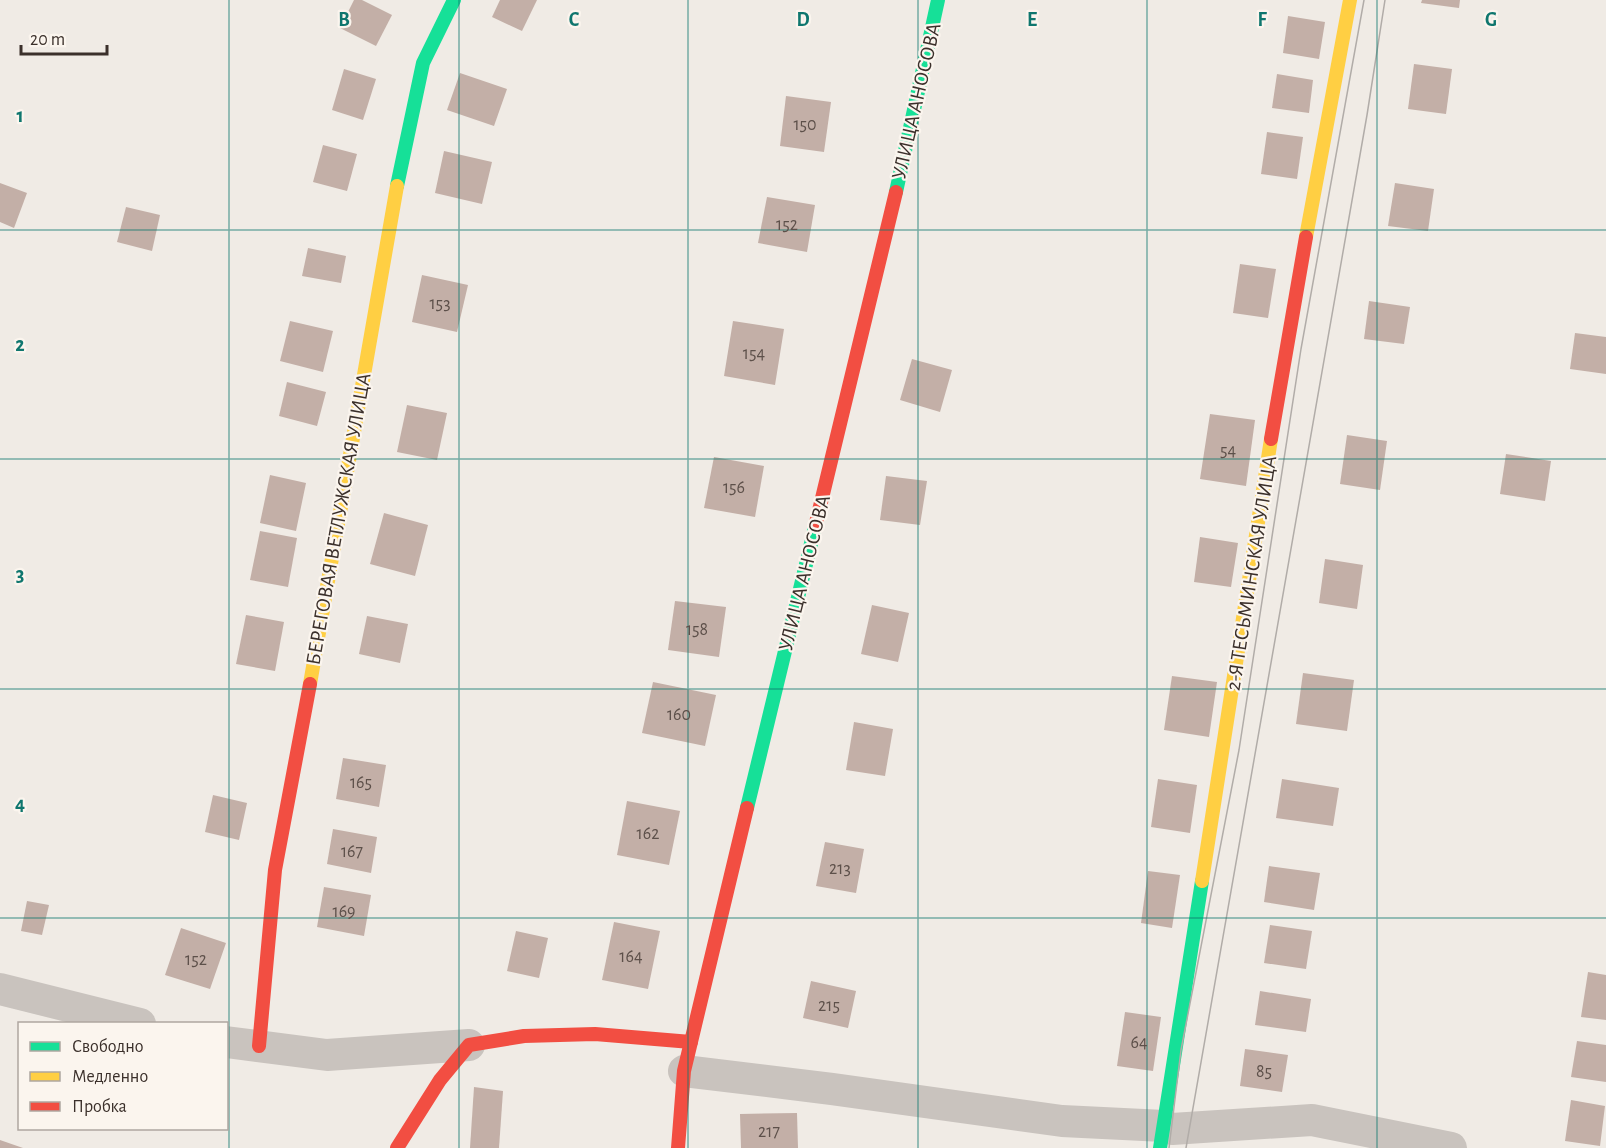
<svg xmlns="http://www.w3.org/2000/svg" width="1606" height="1148" font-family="'Alegreya Sans',sans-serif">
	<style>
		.building { fill: #c3afa7 }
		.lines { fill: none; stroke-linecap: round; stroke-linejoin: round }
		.street { stroke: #c9c3be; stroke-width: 32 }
		.fast { stroke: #16e098; stroke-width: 14 }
		.slow { stroke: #ffcf43; stroke-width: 14 }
		.jam { stroke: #f24e42; stroke-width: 14 }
		.tram { stroke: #b1aca8; stroke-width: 1.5 }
		.grid { fill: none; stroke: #0f766e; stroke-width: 1.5; stroke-opacity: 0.55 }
		.labels { text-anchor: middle; stroke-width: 4.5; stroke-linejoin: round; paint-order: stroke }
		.number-label { font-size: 18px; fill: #5d504a }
		.street-label { font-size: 21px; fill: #3b302b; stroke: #fbf5ee }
		.grid-label { font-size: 20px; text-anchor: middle; font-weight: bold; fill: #0f766e; stroke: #fbf5ee; stroke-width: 4.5; stroke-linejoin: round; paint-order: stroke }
	</style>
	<rect width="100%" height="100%" fill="#f0ebe5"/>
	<g class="building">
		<polygon points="354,0 362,0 392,15 376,46 340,28"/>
		<polygon points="500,0 537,0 522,31 492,17"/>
		<polygon points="1422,0 1460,0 1459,8 1421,3"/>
		<polygon points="1288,16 1325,22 1319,59 1283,53"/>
		<polygon points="1414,64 1452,69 1446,114 1408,109"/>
		<polygon points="344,69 376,79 363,120 332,110"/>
		<polygon points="460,73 507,89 494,126 447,110"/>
		<polygon points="1277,74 1313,80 1309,113 1272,108"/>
		<polygon points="786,96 831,102 824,152 780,146"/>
		<polygon points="1267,132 1303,137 1297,179 1261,174"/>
		<polygon points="323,145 357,154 347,191 313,182"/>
		<polygon points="444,151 492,162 482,204 435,193"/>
		<polygon points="0,183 27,193 14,228 0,222"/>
		<polygon points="1395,183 1434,189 1428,231 1388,226"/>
		<polygon points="767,197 815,205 807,252 758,243"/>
		<polygon points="126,207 160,215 152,251 117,242"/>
		<polygon points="308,248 346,256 341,283 302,276"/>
		<polygon points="1240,264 1276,269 1268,318 1233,313"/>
		<polygon points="422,275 468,285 457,332 412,322"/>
		<polygon points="1369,301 1410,307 1404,344 1364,339"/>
		<polygon points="290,321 333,331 323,372 280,361"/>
		<polygon points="733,321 784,329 775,385 724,376"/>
		<polygon points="1575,333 1606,337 1606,374 1570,369"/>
		<polygon points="912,359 952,370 940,412 900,400"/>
		<polygon points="287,382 326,392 317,426 279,416"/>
		<polygon points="407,405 447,413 437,460 397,452"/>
		<polygon points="1210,414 1255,420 1246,486 1200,479"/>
		<polygon points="1347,435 1387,441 1380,490 1340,484"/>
		<polygon points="1506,454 1551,461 1545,501 1500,494"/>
		<polygon points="714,457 764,466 755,517 704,508"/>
		<polygon points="270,475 306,483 296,531 260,523"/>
		<polygon points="886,476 927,481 920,525 880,520"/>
		<polygon points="384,513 428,525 415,576 370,564"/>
		<polygon points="260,531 297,538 288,587 250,580"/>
		<polygon points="1200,537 1238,543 1231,587 1194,582"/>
		<polygon points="1325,559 1363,565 1357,609 1319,603"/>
		<polygon points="675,601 726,607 719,657 668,650"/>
		<polygon points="872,605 909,613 898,662 861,654"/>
		<polygon points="246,615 284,622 275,671 236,664"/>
		<polygon points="367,616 408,624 400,663 359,654"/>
		<polygon points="1303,673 1354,680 1347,731 1296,724"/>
		<polygon points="1172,676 1217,682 1209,737 1164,730"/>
		<polygon points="653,682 716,695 705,746 642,733"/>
		<polygon points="854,722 893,729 885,776 846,770"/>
		<polygon points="343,758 386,765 379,807 336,799"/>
		<polygon points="1158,779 1197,785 1190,833 1151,827"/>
		<polygon points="1282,779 1339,788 1333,826 1276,818"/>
		<polygon points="213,795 247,803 239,840 205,832"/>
		<polygon points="627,801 680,811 669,865 617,855"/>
		<polygon points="333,829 377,837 371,873 327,864"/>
		<polygon points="825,842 864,849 856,893 816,886"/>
		<polygon points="1269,866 1320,873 1314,910 1264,902"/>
		<polygon points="1148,871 1180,875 1172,928 1141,923"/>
		<polygon points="324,887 371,895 364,936 317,927"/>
		<polygon points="27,901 49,905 42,935 21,931"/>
		<polygon points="614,922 660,931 648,989 602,980"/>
		<polygon points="1270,925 1312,931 1306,969 1264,963"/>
		<polygon points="181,928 226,943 210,989 165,975"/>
		<polygon points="516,931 548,938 539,978 507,971"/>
		<polygon points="1588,972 1606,975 1606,1020 1581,1017"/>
		<polygon points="811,981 856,991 848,1028 803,1018"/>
		<polygon points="1260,991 1311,999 1306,1032 1255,1025"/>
		<polygon points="1125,1012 1161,1017 1153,1071 1117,1066"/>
		<polygon points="1577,1041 1606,1045 1606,1082 1571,1077"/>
		<polygon points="1245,1049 1288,1055 1282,1092 1240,1086"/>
		<polygon points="474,1087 503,1091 499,1148 470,1148"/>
		<polygon points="1571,1100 1605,1106 1600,1146 1565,1141"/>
		<polygon points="797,1113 798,1148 741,1148 740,1114"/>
		<polygon points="0,1140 23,1148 0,1148"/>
	</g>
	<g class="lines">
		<g class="street">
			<polyline points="0,989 140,1024"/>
			<polyline points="226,1042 327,1055 469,1045"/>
			<polyline points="684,1071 832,1089 1062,1121 1164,1126 1172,1129 1312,1120 1451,1148"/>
		</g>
		<g class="fast">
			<polyline points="397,186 423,63 454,0"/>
			<polyline points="896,192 938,0"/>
			<polyline points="747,808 816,523"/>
			<polyline points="1160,1148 1202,881"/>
		</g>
		<g class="slow">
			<polyline points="1306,237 1350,0"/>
			<polyline points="310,684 397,186"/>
			<polyline points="1202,881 1271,439"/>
		</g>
		<g class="jam">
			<polyline points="1271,439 1306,237"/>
			<polyline points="816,523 896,192"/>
			<polyline points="259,1046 275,870 310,684"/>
			<polyline points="397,1148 440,1080 469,1045 524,1036 595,1034 691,1042"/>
			<polyline points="678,1148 684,1071 747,808"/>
		</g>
		<g class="tram">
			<polyline points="1169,1148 1181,1050 1239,750 1301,349 1364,0"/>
			<polyline points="1186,1148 1367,115 1385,0"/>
		</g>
	</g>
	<path class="grid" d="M229,0v1148M459,0v1148M688,0v1148M918,0v1148M1147,0v1148M1377,0v1148M0,230h1606M0,459h1606M0,689h1606M0,918h1606"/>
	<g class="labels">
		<g class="number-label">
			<text x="805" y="130">150</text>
			<text x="787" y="230">152</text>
			<text x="440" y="309">153</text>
			<text x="754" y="359">154</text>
			<text x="1228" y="456">54</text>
			<text x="734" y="493">156</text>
			<text x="697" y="635">158</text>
			<text x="679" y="720">160</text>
			<text x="361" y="788">165</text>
			<text x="648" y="839">162</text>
			<text x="352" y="857">167</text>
			<text x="840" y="874">213</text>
			<text x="344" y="917">169</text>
			<text x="631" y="962">164</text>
			<text x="196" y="965">152</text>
			<text x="829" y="1011">215</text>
			<text x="1139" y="1048">64</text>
			<text x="1264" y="1077">85</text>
			<text x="769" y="1137">217</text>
		</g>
		<g class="street-label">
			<text transform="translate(916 101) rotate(-77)" y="7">УЛИЦА АНОСОВА</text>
			<text transform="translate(338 519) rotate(-80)" y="7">БЕРЕГОВАЯ ВЕТЛУЖСКАЯ УЛИЦА</text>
			<text transform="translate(804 573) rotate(-76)" y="7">УЛИЦА АНОСОВА</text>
			<text transform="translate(1251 573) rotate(-81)" y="7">2-Я ТЕСЬМИНСКАЯ УЛИЦА</text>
		</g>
	</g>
	<g class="grid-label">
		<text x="344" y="26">B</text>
		<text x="574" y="26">C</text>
		<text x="803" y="26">D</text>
		<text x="1032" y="26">E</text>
		<text x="1262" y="26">F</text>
		<text x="1491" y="26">G</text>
		<text x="20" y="122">1</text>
		<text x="20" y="351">2</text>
		<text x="20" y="581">3</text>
		<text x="20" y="810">4</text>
	</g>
	<rect x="18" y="1022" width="210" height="108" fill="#fbf5ee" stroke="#aea6a0" stroke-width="1.5"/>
	<rect x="30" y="1042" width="30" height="9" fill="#16e098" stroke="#aea6a0" stroke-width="1.5"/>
	<text x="72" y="1052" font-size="18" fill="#3b302b">Свободно</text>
	<rect x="30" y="1072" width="30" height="9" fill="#ffcf43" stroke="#aea6a0" stroke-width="1.5"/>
	<text x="72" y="1082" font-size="18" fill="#3b302b">Медленно</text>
	<rect x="30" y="1102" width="30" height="9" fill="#f24e42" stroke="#aea6a0" stroke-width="1.5"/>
	<text x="72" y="1112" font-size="18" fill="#3b302b">Пробка</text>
	<path d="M21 45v9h86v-9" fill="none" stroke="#3b302b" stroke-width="3"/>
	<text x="30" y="45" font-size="18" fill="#3b302b" stroke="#fbf5ee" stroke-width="4.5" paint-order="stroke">20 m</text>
</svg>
